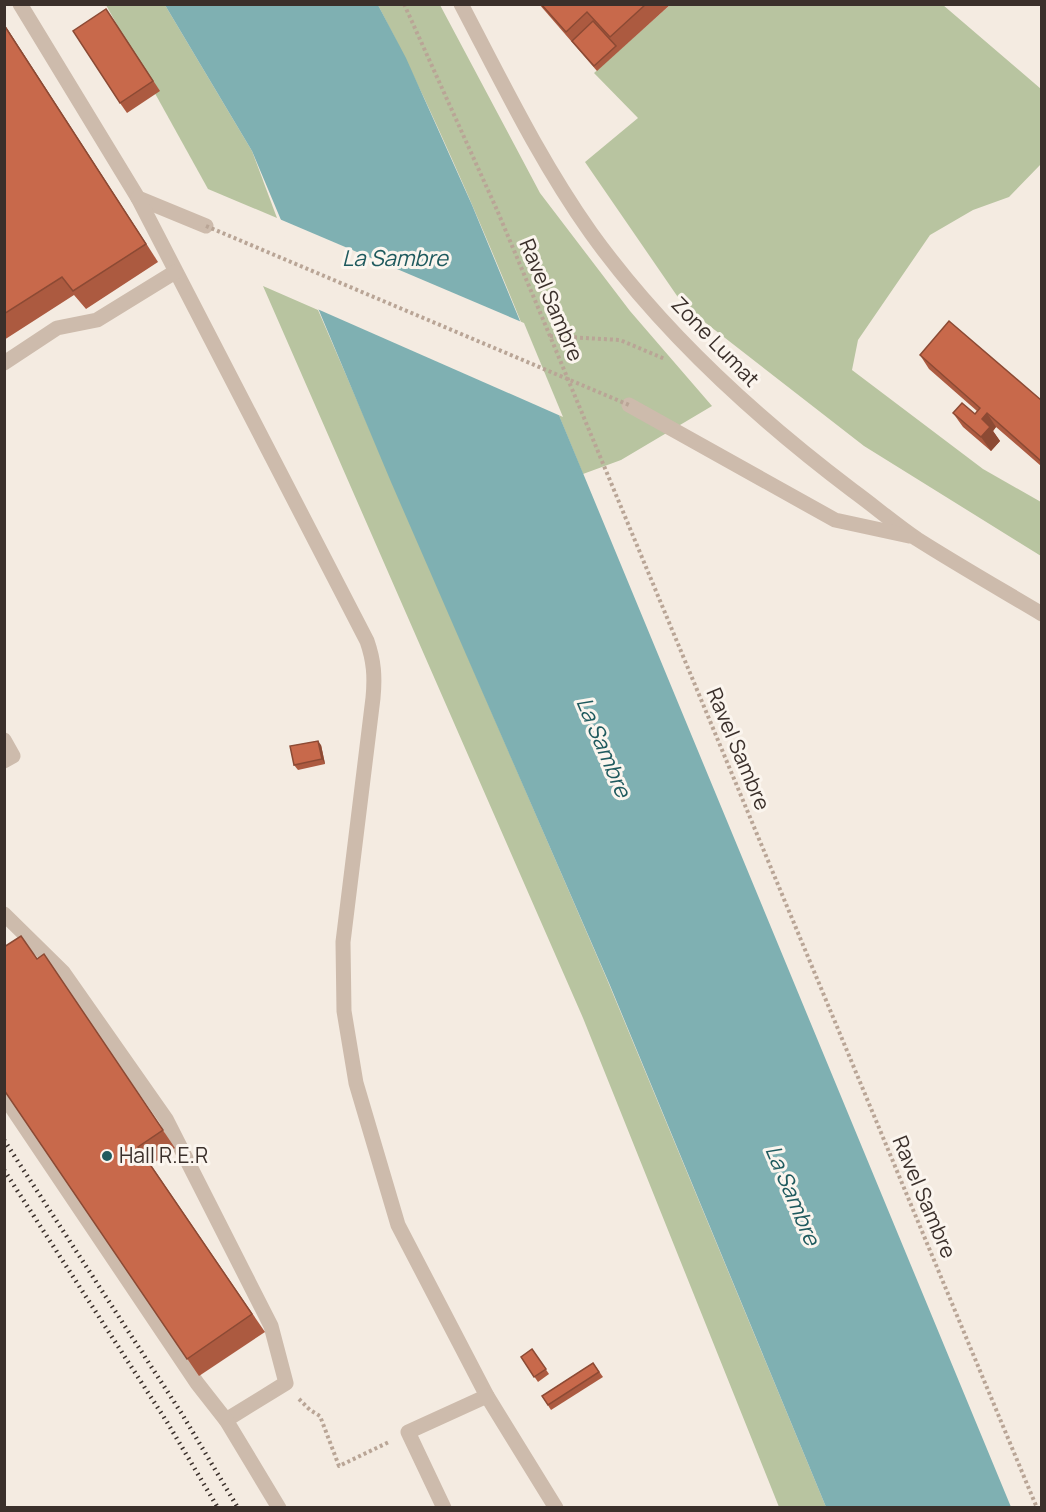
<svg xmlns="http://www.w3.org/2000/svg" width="1046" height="1512" font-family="Manrope,sans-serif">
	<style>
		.green { fill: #b8c4a0 }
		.water { fill: #7fb0b2 }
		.pier { fill: #f4ebe1 }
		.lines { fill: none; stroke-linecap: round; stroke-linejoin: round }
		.path { stroke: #b9a596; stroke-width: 4; stroke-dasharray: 3 3; stroke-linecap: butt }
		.service { stroke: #cdbbac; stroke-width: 15 }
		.minor { stroke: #cdbbac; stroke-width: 15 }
		.rail { stroke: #3b302b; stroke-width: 4.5; stroke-dasharray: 1.5 4.5; stroke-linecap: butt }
		.path-bridge { stroke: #b9a596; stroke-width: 4; stroke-dasharray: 3 3; stroke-linecap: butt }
		.wall { fill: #ac5a40 }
		.shaded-wall { fill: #8c4a34 }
		.building { fill: #c8694b; stroke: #8c4a34; stroke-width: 1.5 }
		.poi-dot { fill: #1f5a5e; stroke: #fbf5ee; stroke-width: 2 }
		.labels { text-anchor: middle; stroke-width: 6; stroke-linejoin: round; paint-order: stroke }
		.street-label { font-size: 21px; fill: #3b302b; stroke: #fbf5ee }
		.poi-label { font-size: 21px; fill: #3b302b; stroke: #fbf5ee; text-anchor: start }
		.water-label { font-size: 22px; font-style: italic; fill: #1f5a5e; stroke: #fbf5ee }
	</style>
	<rect width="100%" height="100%" fill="#f4ebe1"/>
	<g class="green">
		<polygon points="106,5 165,5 252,151 277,218 208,189"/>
		<path d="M378,5h62l100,188 90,118 82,95 -91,54 -38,14c-65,-158 -126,-318 -205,-469z"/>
		<polygon points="670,5 943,5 1041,89 1041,164 1009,197 973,210 930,235 858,340 852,370 983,469 1041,502 1041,556 864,446 684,306 585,162 638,118 594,73"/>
		<polygon points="263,286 318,310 606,977 826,1507 779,1507 583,1018"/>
	</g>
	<polygon class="water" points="165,5 378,5 406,58 472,205 1011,1507 826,1507 609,983 391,482 252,151"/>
	<polygon class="pier" points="277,218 524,323 563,417 315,308"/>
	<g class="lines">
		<g class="path">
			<polyline points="404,4 497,210 550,336 1037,1508"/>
			<polyline points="550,336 620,340 665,359"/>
			<polyline points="299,1399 310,1410 320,1416 339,1466 389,1442"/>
		</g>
		<g class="service">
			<polyline points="20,4 138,198 206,226"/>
			<path d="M138,198l229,443c7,20 8,36 6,57l-30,244 1,69 12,72 42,142 89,171 69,112"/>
			<polyline points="4,363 57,328 97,320 175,272"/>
			<polyline points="4,740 13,756 4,761"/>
			<polyline points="4,914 63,972 166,1119 271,1326 286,1383 226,1420"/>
			<polyline points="4,1096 197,1383 226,1420 279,1508"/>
			<polyline points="444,1508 408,1432 487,1396"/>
		</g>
		<g class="minor">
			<path d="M461,4c41,78 79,157 130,229 72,100 163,183 261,257 22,16 43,34 65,49 41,26 83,50 125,75"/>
			<polyline points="629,405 835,520 909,536"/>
		</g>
		<g class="rail">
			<polyline points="4,1140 182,1414 238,1508"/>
			<polyline points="4,1170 167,1422 218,1508"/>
		</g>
		<polyline class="path-bridge" points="206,226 629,405"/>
	</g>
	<g class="wall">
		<polygon points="539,4 671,4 597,71"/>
		<polygon points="113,19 160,91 127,113 120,103"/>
		<polygon points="4,24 158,262 86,309 74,295 4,340"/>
		<polygon points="920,355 1041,400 1041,466 996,427 993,431 1000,441 991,451 963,427 953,413 975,414 977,411 929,369"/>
		<polygon points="321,745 325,764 298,770 294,765"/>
		<polygon points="44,954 175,1148 151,1165 265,1332 199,1376 4,1090 37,959"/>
		<polygon points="532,1349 549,1374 538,1382 521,1357"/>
		<polygon points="593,1363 603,1377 551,1410 542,1396"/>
	</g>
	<g class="shaded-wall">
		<polygon points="4,24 158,262 146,244 4,25"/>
		<polygon points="987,413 996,427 993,431 1000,441 991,451 981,437 982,419"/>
		<polygon points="318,741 321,745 325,764 322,759"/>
	</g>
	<g class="building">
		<polygon points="541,4 646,4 610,37 587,12 566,32"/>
		<polygon points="106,9 153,81 120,103 73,31"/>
		<polygon points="593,21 616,46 594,66 572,41"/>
		<polygon points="4,25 146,244 73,291 62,277 4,314"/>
		<polygon points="949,321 1041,400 1041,461 987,413 982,419 990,427 981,437 953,413 962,403 975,414 980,408 920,355"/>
		<polygon points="318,741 322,759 294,765 290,746"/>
		<polygon points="21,936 37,959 44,954 163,1130 138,1147 252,1314 187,1359 4,1090 4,947"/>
		<polygon points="532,1349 546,1369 534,1377 521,1357"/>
		<polygon points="593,1363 599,1372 548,1405 542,1396"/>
	</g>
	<circle class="poi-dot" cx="107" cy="1156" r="6"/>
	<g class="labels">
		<g class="street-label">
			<text transform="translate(551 300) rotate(67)" y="7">Ravel Sambre</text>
			<text transform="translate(715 342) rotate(46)" y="7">Zone Lumat</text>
			<text transform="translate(738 749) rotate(67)" y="7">Ravel Sambre</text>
			<text transform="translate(924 1197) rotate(67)" y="7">Ravel Sambre</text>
		</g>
		<g class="poi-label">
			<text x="119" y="1163">Hall R.E.R</text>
		</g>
		<g class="water-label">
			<text x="395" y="266">La Sambre</text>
			<text transform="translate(604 747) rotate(67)" y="8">La Sambre</text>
			<text transform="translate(793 1195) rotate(67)" y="8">La Sambre</text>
		</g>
	</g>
	<rect width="1046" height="1512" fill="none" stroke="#3b302b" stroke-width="12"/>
</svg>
